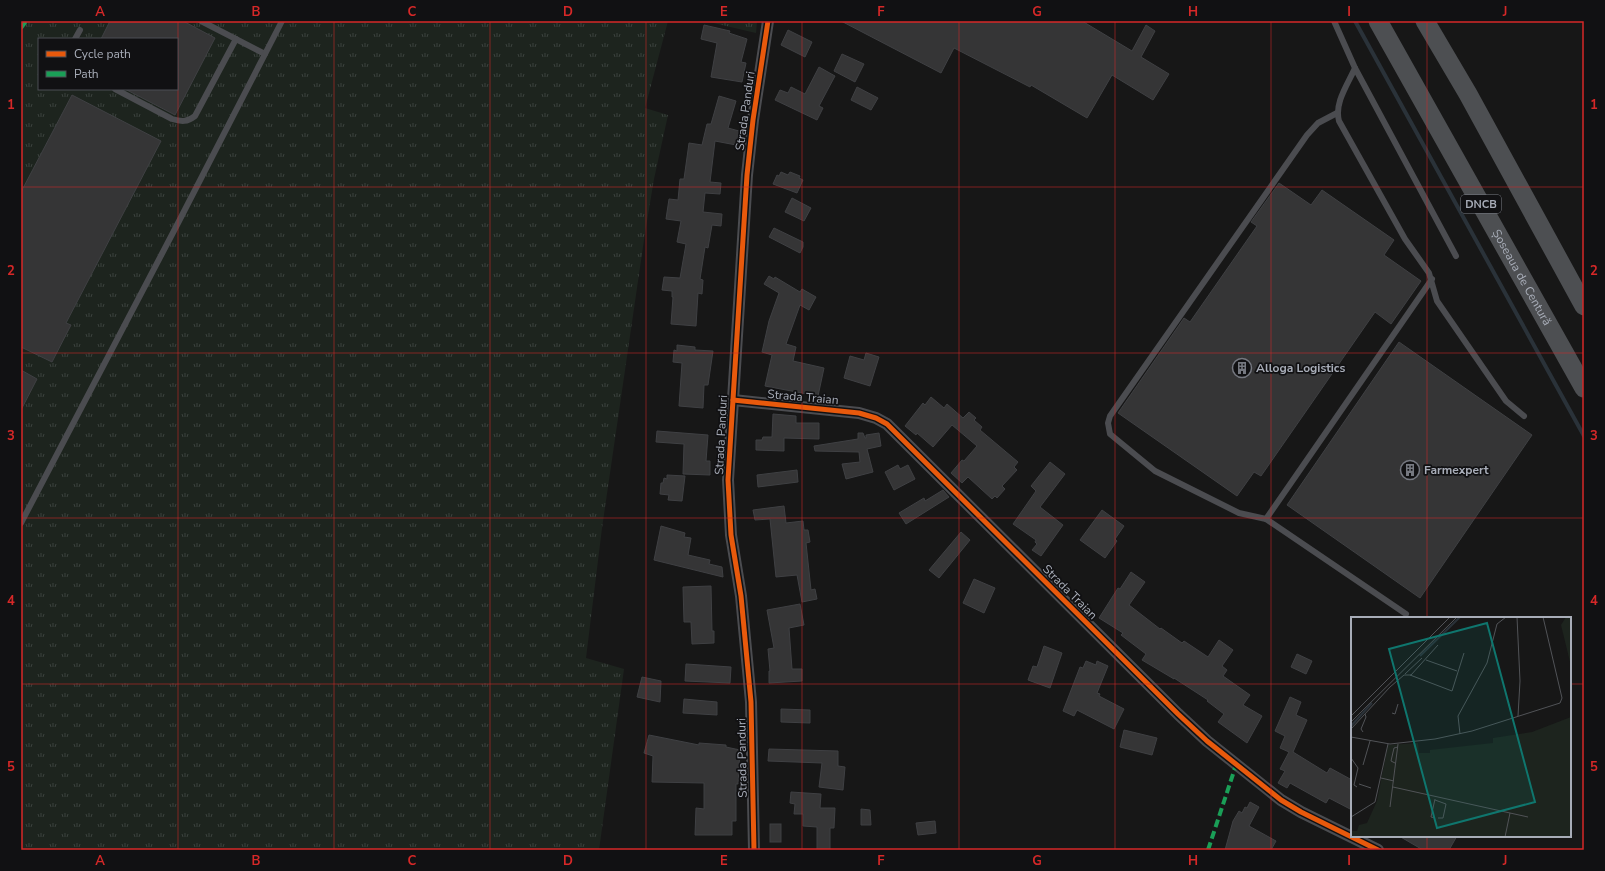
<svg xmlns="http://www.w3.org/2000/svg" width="1605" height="871" font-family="'Nunito Sans',sans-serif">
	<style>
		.grass { fill: url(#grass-tufts); fill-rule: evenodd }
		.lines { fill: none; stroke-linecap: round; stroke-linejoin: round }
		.stream { stroke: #2a3239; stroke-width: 4 }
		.building { fill: #353536; stroke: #3f4043 }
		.service { stroke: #4b4c50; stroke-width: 6 }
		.minor { stroke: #4b4c50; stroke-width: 12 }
		.primary { stroke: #4d4f52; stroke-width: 19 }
		.quiet { stroke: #1a9f57; stroke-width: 4; stroke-dasharray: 8 4; stroke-linecap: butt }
		.cycleway-casing { stroke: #111113; stroke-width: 8 }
		.cycleway { stroke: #e8590c; stroke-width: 5 }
		.grid { fill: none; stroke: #d62828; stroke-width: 1; stroke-opacity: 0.55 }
		.labels { text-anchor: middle; stroke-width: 3.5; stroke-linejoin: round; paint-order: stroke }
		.shield { fill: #111113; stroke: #7b7e86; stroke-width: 1 }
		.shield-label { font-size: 11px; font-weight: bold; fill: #a8adb8 }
		.street-label { font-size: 12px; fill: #a8adb8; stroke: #111113 }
		.poi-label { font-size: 12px; font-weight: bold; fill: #a8adb8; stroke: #111113; text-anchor: start }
		.inset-river { fill: none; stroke: #2a3239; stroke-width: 2 }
		.inset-road { fill: none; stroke: #515357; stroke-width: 1 }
		.view { fill: #0f766e; fill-opacity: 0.15; stroke: #0f766e; stroke-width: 2 }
		.inset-edge { fill: none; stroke: #a8adb8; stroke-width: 2 }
		.neatline { fill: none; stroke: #d62828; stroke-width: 1.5 }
		.grid-label { font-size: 13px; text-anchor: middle; font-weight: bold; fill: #d62828 }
	</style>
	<defs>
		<pattern id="grass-tufts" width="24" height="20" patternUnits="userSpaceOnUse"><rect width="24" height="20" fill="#1d241e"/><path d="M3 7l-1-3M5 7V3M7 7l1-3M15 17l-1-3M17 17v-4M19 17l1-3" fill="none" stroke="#3b413d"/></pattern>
	</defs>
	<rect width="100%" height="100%" fill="#171717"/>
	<g class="grass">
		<path d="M21,21h647l-23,87 23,7 -14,64 -9,54 -43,295 -16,130 38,11 -25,181h-578zM39,39h138v50h-138z"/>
		<polygon points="705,21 757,21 756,33"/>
	</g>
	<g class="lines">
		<polyline class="stream" points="1355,21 1584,436"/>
	</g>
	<g class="building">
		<polygon points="110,21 183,21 215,38 175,115 125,89 177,89 177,39 101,39"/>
		<polygon points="841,21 1082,21 1132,51 1146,25 1155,31 1141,57 1169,74 1153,100 1112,75 1087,118 1031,85 1030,87 954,48 941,73"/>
		<polygon points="704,25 730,31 729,33 747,39 741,62 746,63 742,82 711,77 717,43 701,39"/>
		<polygon points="788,30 812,42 805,57 781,45"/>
		<polygon points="842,54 864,64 855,82 834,71"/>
		<polygon points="819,67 835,76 819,106 823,108 817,120 775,100 780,90 788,93 791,87 805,94"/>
		<polygon points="857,87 878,98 871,110 851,100"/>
		<polygon points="72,95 161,141 66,323 71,325 52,362 21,347 21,192"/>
		<polygon points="719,96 736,101 728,128 739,131 736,145 715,141 710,182 721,183 720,194 705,193 703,212 722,214 721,226 712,225 708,248 705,247 700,279 703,280 702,294 698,293 696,326 671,324 673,297 672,297 672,291 662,290 664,277 680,278 686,244 677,242 681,221 666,219 669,199 678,200 680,179 684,179 689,143 702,145 707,124 711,124"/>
		<polygon points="781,172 788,175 790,172 800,176 799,178 803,180 797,193 773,184 777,175 779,176"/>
		<polygon points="1279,183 1311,205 1322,190 1394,240 1384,255 1421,281 1391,324 1375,312 1261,476 1254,472 1237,496 1118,413 1184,318 1190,322 1257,226 1251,222"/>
		<polygon points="792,198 811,208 804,221 785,212"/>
		<polygon points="774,228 803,242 803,247 800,253 769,237"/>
		<polygon points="769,276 774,279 775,277 800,292 802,289 816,297 809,310 800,305 786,344 796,347 793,361 824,368 818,396 765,386 772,355 762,352 769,321 779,293 764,284"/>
		<polygon points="1399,342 1532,435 1420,598 1287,505"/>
		<polygon points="677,345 695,347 695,350 713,351 708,385 704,385 703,408 679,406 682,363 673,362 674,350 677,351"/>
		<polygon points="866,353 879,357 870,386 844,378 850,356 864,360"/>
		<polygon points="21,370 37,379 21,410"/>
		<polygon points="931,397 944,408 947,404 963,418 969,412 976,418 974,420 982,427 980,430 1018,462 1014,467 1017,470 1002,486 1005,489 997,498 995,496 992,499 968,477 962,483 951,473 962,460 964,461 977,446 952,425 933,447 917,433 916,435 905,426 923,403 925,405"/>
		<polygon points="773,414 796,416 796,423 819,423 819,439 784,438 784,451 756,450 756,440 762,440 763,437 772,437"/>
		<polygon points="657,431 708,435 706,461 710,461 710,475 683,474 684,444 656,442"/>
		<polygon points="858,433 863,433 865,438 866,438 866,435 879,433 881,446 867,449 873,472 846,479 842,464 860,462 859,452 815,451 814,446 858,439"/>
		<polygon points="1050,462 1065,474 1040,507 1063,525 1041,556 1032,550 1037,544 1035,542 1036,540 1013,524 1036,491 1031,486"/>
		<polygon points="898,465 900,469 908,465 915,479 894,490 885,472"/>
		<polygon points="797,470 798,482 758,487 757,475"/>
		<polygon points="667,475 685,476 682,501 668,500 669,495 660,494 661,483 663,483 664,478 667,479"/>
		<polygon points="943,490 949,497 906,524 899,513 924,498 925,501"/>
		<polygon points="784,506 786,523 803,521 804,530 808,530 810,542 806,543 811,590 815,589 817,599 802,602 797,575 776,577 770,519 755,520 753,510"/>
		<polygon points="1102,510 1124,526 1115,539 1117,541 1105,558 1080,540"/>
		<polygon points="661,526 685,533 684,537 691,538 688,555 710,560 709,564 722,567 723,577 654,560"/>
		<polygon points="961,532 970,540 939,578 929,570"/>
		<polygon points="1131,572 1145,582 1129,605 1160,629 1161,628 1182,643 1184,641 1208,657 1219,640 1233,650 1222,666 1227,670 1223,676 1250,695 1243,705 1262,716 1247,743 1218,722 1224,714 1207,701 1208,700 1174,678 1174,679 1142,660 1146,654 1121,635 1123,633 1099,618 1118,588 1120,589"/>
		<polygon points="974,579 995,588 984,613 963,603"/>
		<polygon points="711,586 712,631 714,631 714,643 692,644 691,622 684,622 683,587"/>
		<polygon points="800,604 804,625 789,628 792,669 802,669 802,681 769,683 769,671 770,671 768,649 774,648 767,610"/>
		<polygon points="1044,646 1062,653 1050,688 1028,680 1033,666 1037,667"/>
		<polygon points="1297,654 1312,661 1306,674 1291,667"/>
		<polygon points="1086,661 1096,665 1097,661 1108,666 1097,693 1100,694 1099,696 1124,709 1114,729 1077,710 1074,716 1063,711 1080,667 1083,668"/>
		<polygon points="686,664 731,667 730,683 685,681"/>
		<polygon points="642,677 661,681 660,702 637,697"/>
		<polygon points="1290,697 1301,702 1296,715 1307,720 1293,752 1327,773 1330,768 1352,780 1352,810 1329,798 1326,803 1290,783 1287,788 1278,783 1285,771 1280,769 1289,752 1280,748 1285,736 1275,731"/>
		<polygon points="684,699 717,702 717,715 683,713"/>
		<polygon points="781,709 810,710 810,723 781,722"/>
		<polygon points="1124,730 1157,738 1152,755 1120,747"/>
		<polygon points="649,735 699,745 699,743 726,745 726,747 740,750 738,784 736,784 736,821 732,821 732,835 695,835 696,808 704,809 704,783 652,782 653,756 644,753"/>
		<polygon points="769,749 838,751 838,766 845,767 843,790 819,787 822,763 768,761"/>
		<polygon points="791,792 821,794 820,808 835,808 834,828 830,828 830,850 817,850 817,827 803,826 803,814 794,814 795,804 790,803"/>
		<polygon points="1250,802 1259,807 1249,826 1276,841 1271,850 1225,850 1233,821 1239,811 1242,813 1245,807 1247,808"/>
		<polygon points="861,809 870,810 871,825 861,825"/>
		<polygon points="935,821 936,833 918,835 916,823"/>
		<rect x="770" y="824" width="11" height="18"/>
		<polygon points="1399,836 1457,836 1449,850 1423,850"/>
	</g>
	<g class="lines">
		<g class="service">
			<polyline points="201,21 265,54"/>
			<path d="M1334,21l21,47c-7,16 -21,35 -16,53l66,118 24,34 8,28 69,100 18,15"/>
			<polyline points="75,39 80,30"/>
			<polyline points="1355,68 1456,256"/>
			<path d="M115,89l57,30c10,3 15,3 23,-3l41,-77"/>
			<polyline points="1337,113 1318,123 1307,135 1110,416 1108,423 1110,434 1155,471 1239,513 1266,519 1406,614"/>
			<polyline points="1266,519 1432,279"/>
			<polyline points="21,523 177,225 282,21"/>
		</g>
		<g class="minor">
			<polyline points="733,400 859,413 876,418 887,424 1178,714 1207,741 1281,800 1301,812 1378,850"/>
			<polyline points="754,850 751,702 741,596 731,535 728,480 747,175 753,120 768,21"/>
		</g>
		<g class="primary">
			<path id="s1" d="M1378,21l206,367"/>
			<polyline points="1425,21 1468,94 1584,306"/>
		</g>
		<g class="quiet">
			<polyline points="21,28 26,21"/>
			<polyline points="1208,850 1236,765"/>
		</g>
		<defs>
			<g id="cycleway">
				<polyline points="733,400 859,413 876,418 887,424 1178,714 1207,741 1281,800 1301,812 1378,850"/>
				<polyline points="754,850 751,702 741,596 731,535 728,480 747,175 753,120 768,21"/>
			</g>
		</defs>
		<use href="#cycleway" class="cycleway-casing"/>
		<use href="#cycleway" class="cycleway"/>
	</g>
	<path class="grid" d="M178,21v829M334,21v829M490,21v829M646,21v829M802,21v829M959,21v829M1115,21v829M1271,21v829M1427,21v597M21,187h1563M21,353h1563M21,518h1563M21,684h1331M1570,684h14M1427,836v14"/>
	<defs>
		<symbol id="building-ring" viewBox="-11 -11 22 22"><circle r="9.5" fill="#111113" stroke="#757880" stroke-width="1.5"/><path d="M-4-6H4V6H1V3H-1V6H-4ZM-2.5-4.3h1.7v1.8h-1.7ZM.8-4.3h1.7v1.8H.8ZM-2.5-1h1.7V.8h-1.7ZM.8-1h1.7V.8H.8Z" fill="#757880"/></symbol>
	</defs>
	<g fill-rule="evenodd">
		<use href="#building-ring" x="1231" y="357" width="22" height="22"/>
		<use href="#building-ring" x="1399" y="459" width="22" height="22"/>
	</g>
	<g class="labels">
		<rect class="shield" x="1461" y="195" width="40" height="18" rx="3"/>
		<g class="shield-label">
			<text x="1481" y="208">DNCB</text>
		</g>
		<g class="street-label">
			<text transform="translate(745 111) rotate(-82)" y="4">Strada Panduri</text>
			<text dy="4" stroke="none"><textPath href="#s1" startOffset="294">Șoseaua de Centură</textPath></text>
			<text transform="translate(803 397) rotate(5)" y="4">Strada Traian</text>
			<text transform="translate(721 435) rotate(-87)" y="4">Strada Panduri</text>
			<text transform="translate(1070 592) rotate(45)" y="4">Strada Traian</text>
			<text transform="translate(742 758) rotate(-91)" y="4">Strada Panduri</text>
		</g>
		<g class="poi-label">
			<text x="1256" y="372">Alloga Logistics</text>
			<text x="1424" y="474">Farmexpert</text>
		</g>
	</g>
	<g transform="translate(1351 617)">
		<rect width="220" height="220" fill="#171717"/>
		<path d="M215,0h5v49l-10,-41zM220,100v120h-220v-6h6l2,-6 8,-2 10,-22 11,-56 30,-2 1,10h11v-3l63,-7v-5l39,-6z" fill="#1d241e"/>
		<path class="inset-river" d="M69,39l40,-39M0,109l21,-23"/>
		<path class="inset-road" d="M166,0l3,64 -2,35M75,43l31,11M54,57l17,-16M59,58l42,16 12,-38M41,96l3,1 3,-10M0,99l99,-99M0,105l106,-105M0,112l39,-42 14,-12h7l27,-30M12,115l-2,-3 5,-12 -1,-3M109,117l-2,-18 29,-53 10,-39 9,-7M0,120l39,7 45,-5 37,-8 88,-28 2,-5 -19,-81M0,141l7,10 -4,17 3,2M44,146l-4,-2 3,-13 4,-1M12,148l7,-24M30,161l13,3M8,167l12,4M42,170l135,30M84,182l-4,18 4,1M84,183l11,4 -3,14h-5M39,190l8,-63M0,200l24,-15 13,-58M154,220l5,-24"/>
		<path class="view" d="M136,6l48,179 -98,26 -48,-179z"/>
		<rect width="220" height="220" class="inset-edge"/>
	</g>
	<rect width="1605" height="871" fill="none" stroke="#111113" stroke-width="44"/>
	<rect x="38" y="38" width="140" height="52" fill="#111113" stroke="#4d4f55"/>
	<rect x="46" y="51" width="20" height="6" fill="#e8590c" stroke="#4d4f55"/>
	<text x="74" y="58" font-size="12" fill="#a8adb8">Cycle path</text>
	<rect x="46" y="71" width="20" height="6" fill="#1a9f57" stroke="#4d4f55"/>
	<text x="74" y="78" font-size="12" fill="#a8adb8">Path</text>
	<rect x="22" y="22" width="1561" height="827" class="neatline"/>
	<g class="grid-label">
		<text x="100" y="16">A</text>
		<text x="256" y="16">B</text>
		<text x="412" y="16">C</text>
		<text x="568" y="16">D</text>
		<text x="724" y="16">E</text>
		<text x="881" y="16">F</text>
		<text x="1037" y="16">G</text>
		<text x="1193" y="16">H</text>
		<text x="1349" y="16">I</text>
		<text x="1505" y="16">J</text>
		<text x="11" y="109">1</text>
		<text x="1594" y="109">1</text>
		<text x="11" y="275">2</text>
		<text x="1594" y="275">2</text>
		<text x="11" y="440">3</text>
		<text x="1594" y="440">3</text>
		<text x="11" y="605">4</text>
		<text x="1594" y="605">4</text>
		<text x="11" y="771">5</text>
		<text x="1594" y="771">5</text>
		<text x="100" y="865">A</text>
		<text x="256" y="865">B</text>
		<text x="412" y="865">C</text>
		<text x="568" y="865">D</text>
		<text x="724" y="865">E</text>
		<text x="881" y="865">F</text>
		<text x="1037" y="865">G</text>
		<text x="1193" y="865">H</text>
		<text x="1349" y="865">I</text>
		<text x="1505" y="865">J</text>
	</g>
</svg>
